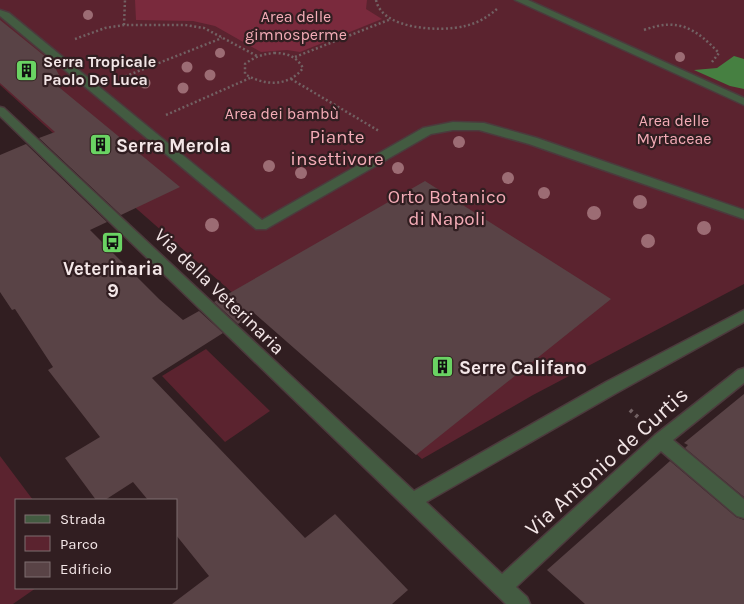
<svg xmlns="http://www.w3.org/2000/svg" width="744" height="604" font-family="Karla,sans-serif">
	<style>
		.green { fill: #5b232f }
		.forest { fill: #7a2a3d }
		.water { fill: #468041 }
		.building { fill: #594346 }
		.lines { fill: none; stroke-linecap: round; stroke-linejoin: round }
		.minor-casing { stroke: #4c3a3d; stroke-width: 3 }
		.path-far1 { stroke: #726163; stroke-width: 2.5; stroke-dasharray: 2 2.5; stroke-linecap: butt }
		.path { stroke: #726163; stroke-width: 4; stroke-dasharray: 3 4.5; stroke-linecap: butt }
		.minor { fill: #435b41; fill-rule: evenodd }
		.tree { fill: #9c6c74 }
		.labels { text-anchor: middle; stroke-width: 4.5; stroke-linejoin: round; paint-order: stroke }
		.far-park-label { font-size: 16px; fill: #f4acb7; stroke: #311e21 }
		.far-poi-label { font-size: 16px; font-weight: bold; fill: #f3e6e7; stroke: #311e21; text-anchor: start }
		.park-label { font-size: 19px; fill: #f4acb7; stroke: #311e21 }
		.poi-label { font-size: 19px; font-weight: bold; fill: #f3e6e7; stroke: #311e21; text-anchor: start }
		.street-label { font-size: 19px; fill: #f3e6e7; stroke: #311e21 }
		.near-street-label { font-size: 22px; fill: #f3e6e7; stroke: #311e21 }
	</style>
	<rect width="100%" height="100%" fill="#311e21"/>
	<g class="green">
		<polygon points="0,0 744,0 744,284 533,395 422,459 138,210 0,85"/>
		<polygon points="206,349 270,411 225,442 162,376"/>
		<polygon points="0,456 33,500 16,500 16,588 36,588 13,604 0,604"/>
	</g>
	<polygon class="forest" points="135,0 367,0 366,9 382,19 300,52 287,50 261,52 215,26 193,21 136,20"/>
	<polygon class="water" points="734,56 744,59 744,89 730,86 694,70 717,68"/>
	<g class="building">
		<polygon points="0,20 52,62 59,75 49,79 180,187 121,215 39,138 55,132 0,83"/>
		<polygon points="26,144 107,222 90,230 159,299 183,320 199,311 223,333 152,378 305,538 335,514 408,590 392,604 172,604 209,576 176,535 176,500 148,500 133,482 105,500 96,500 65,458 100,437 48,370 53,367 15,309 12,310 0,292 0,155"/>
		<polygon points="425,181 611,299 416,455 254,313 238,324 214,302"/>
		<polygon points="744,394 744,497 685,448 688,445 684,443"/>
		<polygon points="670,461 736,517 744,520 744,604 585,604 547,570"/>
	</g>
	<g class="lines">
		<defs>
			<g id="minor">
				<polygon points="515,0 528,0 744,98 744,105"/>
				<polygon points="0,10 9,13 262,220 423,128 453,122 484,123 537,138 744,210 744,219 529,144 479,130 453,130 431,134 266,229 256,229 0,16"/>
				<polygon points="0,107 4,108 414,491 606,382 744,310 744,322 618,392 426,502 502,574 655,435 738,370 744,368 744,383 673,440 744,499 744,518 737,516 661,451 516,587 527,597 530,604 506,604 0,116"/>
			</g>
		</defs>
		<use href="#minor" class="minor-casing"/>
		<g class="path-far1">
			<path d="M376,0c6,30 65,32 89,26 13,-3 23,-9 33,-18"/>
			<polyline points="124,25 125,0"/>
			<path d="M644,30c35,-13 52,-1 75,23l-7,9"/>
			<polyline points="75,39 105,28 124,25 185,25 204,28 257,56"/>
			<path d="M274,53c13,0 22,3 29,15 -14,19 -39,18 -58,6v-10c9,-7 18,-10 29,-11z"/>
			<polyline points="295,57 391,19"/>
			<polyline points="121,78 222,38"/>
			<polyline points="291,79 379,131"/>
			<polyline points="166,115 250,78"/>
		</g>
		<polyline class="path" points="630,410 641,420"/>
		<use href="#minor" class="minor"/>
	</g>
	<g class="tree">
		<circle cx="88" cy="15" r="5"/>
		<circle cx="220" cy="53" r="5"/>
		<circle cx="680" cy="57" r="5"/>
		<circle cx="187" cy="67" r="5.5"/>
		<circle cx="210" cy="75" r="5.5"/>
		<circle cx="145" cy="83" r="5.5"/>
		<circle cx="183" cy="88" r="5.5"/>
		<circle cx="459" cy="142" r="6"/>
		<circle cx="269" cy="166" r="6"/>
		<circle cx="398" cy="168" r="6"/>
		<circle cx="301" cy="173" r="6"/>
		<circle cx="508" cy="178" r="6"/>
		<circle cx="544" cy="193" r="6"/>
		<circle cx="640" cy="202" r="7"/>
		<circle cx="594" cy="213" r="7"/>
		<circle cx="212" cy="225" r="7"/>
		<circle cx="704" cy="228" r="7"/>
		<circle cx="648" cy="241" r="7"/>
	</g>
	<defs>
		<symbol id="building-square" viewBox="-11 -11 22 22"><rect x="-9" y="-9" width="18" height="18" rx="4" fill="#6ad363" stroke="#311e21"/><path d="M-4-6H4V6H1V3H-1V6H-4ZM-2.5-4.3h1.7v1.8h-1.7ZM.8-4.3h1.7v1.8H.8ZM-2.5-1h1.7V.8h-1.7ZM.8-1h1.7V.8H.8Z" fill="#111"/></symbol>
		<symbol id="bus-square" viewBox="-11 -11 22 22"><rect x="-9" y="-9" width="18" height="18" rx="4" fill="#6ad363" stroke="#311e21"/><path d="M-5-6H5V4H4V6H2V4H-2V6H-4V4H-5ZM-3.5-4V0h7V-4ZM-3.5 1.2v1.5H-2V1.2ZM2 1.2v1.5H3.5V1.2Z" fill="#111"/></symbol>
	</defs>
	<g fill-rule="evenodd">
		<use href="#building-square" x="14" y="58" width="25" height="25"/>
		<use href="#building-square" x="88" y="132" width="25" height="25"/>
		<use href="#bus-square" x="100" y="230" width="25" height="25"/>
		<use href="#building-square" x="430" y="354" width="25" height="25"/>
	</g>
	<g class="labels">
		<g class="far-park-label">
			<text x="296" y="22">Area delle<tspan x="296" dy="18">gimnosperme</tspan></text>
			<text x="282" y="119">Area dei bambù</text>
			<text x="674" y="126">Area delle<tspan x="674" dy="18">Myrtaceae</tspan></text>
		</g>
		<g class="far-poi-label">
			<text x="43" y="67">Serra Tropicale<tspan x="43" dy="18">Paolo De Luca</tspan></text>
		</g>
		<g class="park-label">
			<text x="337" y="143">Piante<tspan x="337" dy="22">insettivore</tspan></text>
			<text x="447" y="203">Orto Botanico<tspan x="447" dy="22">di Napoli</tspan></text>
		</g>
		<g class="poi-label">
			<text x="116" y="152">Serra Merola</text>
			<text x="113" y="275" text-anchor="middle">Veterinaria<tspan x="113" dy="22">9</tspan></text>
			<text x="459" y="374">Serre Califano</text>
		</g>
		<g class="street-label">
			<text transform="translate(220 291) rotate(44)" y="7">Via della Veterinaria</text>
		</g>
		<g class="near-street-label">
			<text transform="translate(606 461) rotate(-42)" y="8">Via Antonio de Curtis</text>
		</g>
	</g>
	<rect x="15" y="499" width="162" height="90" fill="#311e21" stroke="#7f6e70"/>
	<rect x="25" y="515" width="25" height="8" fill="#435b41" stroke="#7f6e70"/>
	<text x="60" y="524" font-size="15" fill="#f3e6e7">Strada</text>
	<rect x="25" y="536" width="25" height="15" fill="#5b232f" stroke="#7f6e70"/>
	<text x="60" y="549" font-size="15" fill="#f3e6e7">Parco</text>
	<rect x="25" y="562" width="25" height="15" fill="#594346" stroke="#7f6e70"/>
	<text x="60" y="574" font-size="15" fill="#f3e6e7">Edificio</text>
</svg>
